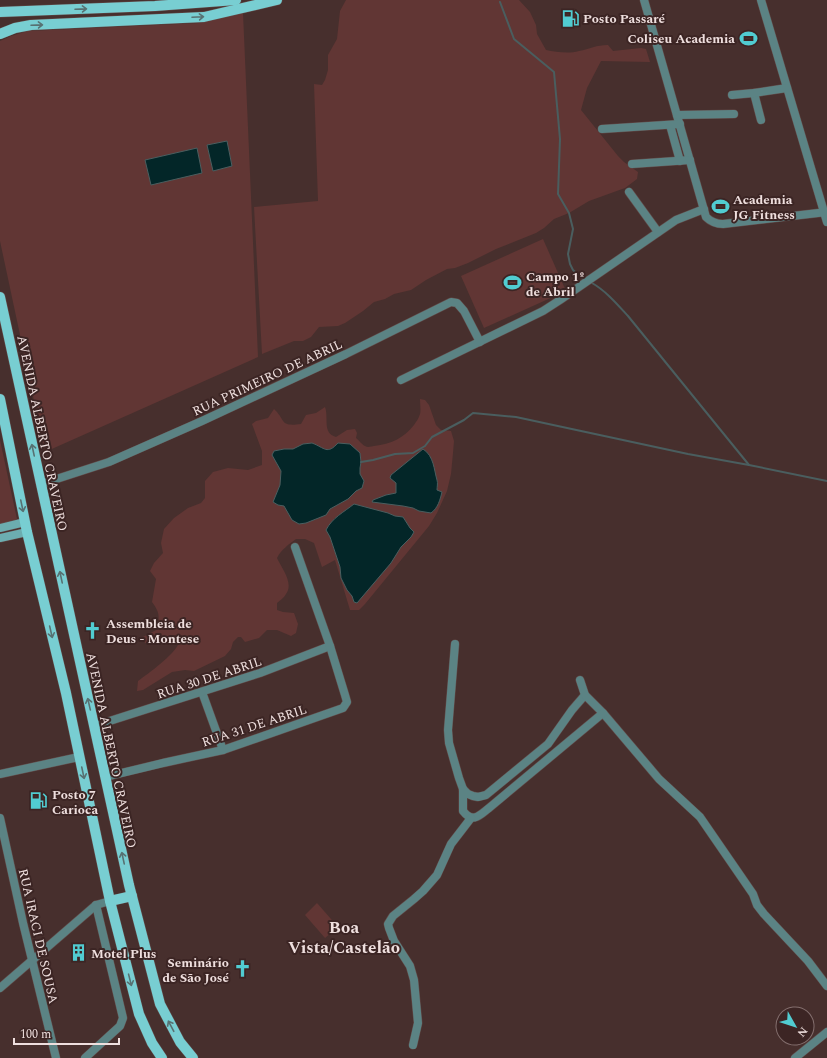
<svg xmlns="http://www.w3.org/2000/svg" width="827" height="1058" font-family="Spectral,serif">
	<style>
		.green { fill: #613634 }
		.water { fill: #032628; stroke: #4a5e5f }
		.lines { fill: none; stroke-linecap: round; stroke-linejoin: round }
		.stream { stroke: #4a5e5f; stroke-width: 2 }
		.street-casing { stroke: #624b49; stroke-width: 9 }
		.secondary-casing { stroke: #624b49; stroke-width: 9 }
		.primary-casing { stroke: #624b49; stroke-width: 11 }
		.street { stroke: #5b8384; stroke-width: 8 }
		.secondary { stroke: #6cadb0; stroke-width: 8 }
		.primary { stroke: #78ced2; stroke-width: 10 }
		.oneway { stroke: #577172 }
		.labels { text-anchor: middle; stroke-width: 4; stroke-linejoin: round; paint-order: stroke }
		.poi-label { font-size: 13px; font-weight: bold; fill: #efdfde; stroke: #3c2524; text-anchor: start }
		.street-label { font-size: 13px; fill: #efdfde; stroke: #3c2524 }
		.district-label { font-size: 17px; font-weight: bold; fill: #efdfde; stroke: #3c2524 }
	</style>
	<rect width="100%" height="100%" fill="#472f2d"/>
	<g class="green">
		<path d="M346,0h173l11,12 6,13 1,9 9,16c10,2 23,4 33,1 11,-2 17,-6 29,-6l5,6 28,-3 5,1 4,13 -49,-1 -14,27 -6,22 37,46 6,6 14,10 -1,7 -12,9 -36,13 -20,12 -15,6 -10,9 -8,5 -40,16 -28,14 -13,5 -8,1 -21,11 -15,10 -17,4 -9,5 -11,3 -11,9 -18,12 -7,3 -19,1 -8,10 -8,4h-9l-32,13 -8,-147 64,-6 -4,-117 8,1 3,-5 3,-10v-15l9,-16 3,-28z"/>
		<polygon points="243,13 258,357 45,452 0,241 0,41 11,36 28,31 199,23"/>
		<polygon points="543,239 566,291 484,328 461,276"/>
		<path d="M420,399l5,1 4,5 7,20 5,5 10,1 3,10 -1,12 -2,21 -4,17 -10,22 -8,13 -64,78 -6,6h-9l-15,-50 -13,7 -8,-24 -9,-4h-9c-7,5 -15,11 -19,19 5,11 17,25 9,36 -2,4 -6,6 -9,9v7l6,2 11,1 4,11 -2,9 -5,3 -14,-6h-10l-8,8 -14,4 -4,-5h-3l-5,5 -2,7 -6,7 -31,15 -9,-1 -13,2 -29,18 -6,1 1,-10c11,-8 36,-26 41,-38 0,-2 0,-5 0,-7h-5l-20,7h-9l-2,-6 15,-8c1,-14 2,-16 -6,-27l4,-23 -6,-8 4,-8 9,-10 -2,-10 3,-14 10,-11 14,-10 13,-5 4,-5v-17l8,-9 15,-4 20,2 14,-5v-14l-10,-27 4,-3 12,-3 6,-9c12,11 5,18 27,15l5,-9 10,-2 9,-6c4,11 -3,26 11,30l11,-7 8,-1 2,4 -1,5c3,2 6,7 9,8 3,2 7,0 9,0 17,-2 30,-8 40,-21 2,-3 5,-7 6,-11 1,-3 0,-11 0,-15z"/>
		<polygon points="0,440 17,519 15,520 0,524"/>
		<polygon points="317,903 338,927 325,938 305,915"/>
	</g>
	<g class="water">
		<polygon points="227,141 232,166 213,171 207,145"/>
		<polygon points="197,148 202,173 151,185 145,160"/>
		<path d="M312,443c13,5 15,12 26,0l12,1 10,9 1,9 -1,6v6l4,7 -2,7 -6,3 -8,8 -18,10 -4,6 -20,8 -7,1 -7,-4 -8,-14 -6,-1 -5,-3 7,-17 1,-14 -9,-16 2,-4 10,-2h9l10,-5z"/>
		<path d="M423,449c11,7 11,21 14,31 1,3 0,7 0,10l5,2c-2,8 -4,16 -11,21l-12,-2 -6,-3 -10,-2 -31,-4 1,-2 13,-5 10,-2v-10l-6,-5 1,-3z"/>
		<path d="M354,504l34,9 7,3 8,1 7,11 4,4 -3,5 -10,10 -10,16 -34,40 -3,-1 -2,-6 -5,-6 -6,-12 -1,-11 -10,-30 -4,-7c6,-12 18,-18 28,-26z"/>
	</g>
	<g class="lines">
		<g class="stream">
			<polyline points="500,2 514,39 554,72 560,139 558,194 569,213 573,229 568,254 570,264 573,270 583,279"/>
			<path d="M592,283c14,8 25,21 36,33l121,149 78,16"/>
			<polyline points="361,462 373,460 395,454 413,453 425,446 432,437 464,420 473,413 516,417 688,454 749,465"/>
		</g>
		<defs>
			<g id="street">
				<path d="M644,0l62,217c5,5 10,7 17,7l104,-12"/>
				<polyline points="761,0 827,222"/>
				<polyline points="754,93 761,120"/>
				<polyline points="732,95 754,93 787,88"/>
				<polyline points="677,115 734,114"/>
				<polyline points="670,125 680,161"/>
				<polyline points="602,129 680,124"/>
				<polyline points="632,164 690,160"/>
				<polyline points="629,192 658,232"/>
				<polyline points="401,380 543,311 560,300 676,220 704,209"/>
				<polyline points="41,484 109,462 202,421 346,354 451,302 457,303 464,311 480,342"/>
				<polyline points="455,644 448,730 449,743 459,778 463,789 468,794 473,796 478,797 486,795 548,744 572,710 585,695"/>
				<polyline points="580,680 585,695 603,713 659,779 700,817 753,894 757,905 764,914 808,961 827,986"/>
				<polyline points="202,692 223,750"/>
				<polyline points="94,726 260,673 330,646"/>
				<polyline points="0,774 79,757"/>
				<polyline points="105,777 163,763 223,750 343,708 347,702 345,695 330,646 295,547"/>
				<path d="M463,789v22c10,13 17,4 26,-3l114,-95"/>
				<polyline points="0,818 23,923 56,1058"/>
				<polyline points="0,988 96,905 110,901"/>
				<polyline points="413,1045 418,1023 414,980 410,966 394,941 389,928 388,924 393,916 414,899 423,891 437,875 451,844 471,818"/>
				<polyline points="85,1058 120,1026 123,1018 96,905"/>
				<polyline points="795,1058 827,1032"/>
			</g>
			<g id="secondary">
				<polyline points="0,528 25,522"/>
				<polyline points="0,538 27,532"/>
			</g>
			<g id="primary">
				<polyline points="0,12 155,6 236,0"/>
				<polyline points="0,34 15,28 31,25 204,17 277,0"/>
				<polyline points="0,297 129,885 160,1004 180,1042 193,1058"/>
				<polyline points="0,399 27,532 66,693 110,901 139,1014 152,1043 162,1058"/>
				<polyline points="110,901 132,896"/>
			</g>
		</defs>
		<use href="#street" class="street-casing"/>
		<use href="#secondary" class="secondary-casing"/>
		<use href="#primary" class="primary-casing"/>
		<use href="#street" class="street"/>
		<use href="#secondary" class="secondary"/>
		<use href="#primary" class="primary"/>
	</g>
	<defs><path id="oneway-shaft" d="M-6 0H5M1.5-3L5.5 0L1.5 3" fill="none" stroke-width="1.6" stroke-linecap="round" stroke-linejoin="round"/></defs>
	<g class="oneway">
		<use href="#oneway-shaft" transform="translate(81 9) rotate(-2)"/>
		<use href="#oneway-shaft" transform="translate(198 17) rotate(-3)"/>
		<use href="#oneway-shaft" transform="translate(37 25) rotate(-2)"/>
		<use href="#oneway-shaft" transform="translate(33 450) rotate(-102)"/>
		<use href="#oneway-shaft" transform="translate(22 506) rotate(78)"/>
		<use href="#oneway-shaft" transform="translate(61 577) rotate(-102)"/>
		<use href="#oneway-shaft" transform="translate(51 632) rotate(77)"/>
		<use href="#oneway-shaft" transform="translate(89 704) rotate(-103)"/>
		<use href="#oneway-shaft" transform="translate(83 773) rotate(78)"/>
		<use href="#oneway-shaft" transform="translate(123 858) rotate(-102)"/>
		<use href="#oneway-shaft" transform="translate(130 980) rotate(76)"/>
		<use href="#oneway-shaft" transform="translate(171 1026) rotate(-118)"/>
	</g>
	<defs>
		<symbol id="fuel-bare" viewBox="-9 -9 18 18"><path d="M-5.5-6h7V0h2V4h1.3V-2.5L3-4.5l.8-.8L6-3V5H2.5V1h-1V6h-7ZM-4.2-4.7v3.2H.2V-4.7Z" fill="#51ccd1" stroke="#3c2524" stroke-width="2.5" paint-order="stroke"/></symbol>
		<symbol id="stadium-bare" viewBox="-9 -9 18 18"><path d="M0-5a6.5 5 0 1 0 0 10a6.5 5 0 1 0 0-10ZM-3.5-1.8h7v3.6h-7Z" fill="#51ccd1" stroke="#3c2524" stroke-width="2.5" paint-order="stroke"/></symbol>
		<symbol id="church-bare" viewBox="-9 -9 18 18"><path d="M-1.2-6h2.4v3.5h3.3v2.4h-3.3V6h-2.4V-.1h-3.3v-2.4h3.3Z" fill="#51ccd1" stroke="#3c2524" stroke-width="2.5" paint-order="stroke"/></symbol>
		<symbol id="building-bare" viewBox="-9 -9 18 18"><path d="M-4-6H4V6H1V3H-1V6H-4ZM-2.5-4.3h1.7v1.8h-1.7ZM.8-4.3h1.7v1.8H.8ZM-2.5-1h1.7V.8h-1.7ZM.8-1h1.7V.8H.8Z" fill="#51ccd1" stroke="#3c2524" stroke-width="2.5" paint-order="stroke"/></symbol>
	</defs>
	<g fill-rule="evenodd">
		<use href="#fuel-bare" x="558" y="6" width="25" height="25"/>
		<use href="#stadium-bare" x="736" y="26" width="25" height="25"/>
		<use href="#stadium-bare" x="708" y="194" width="25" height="25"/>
		<use href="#stadium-bare" x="500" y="270" width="25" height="25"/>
		<use href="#church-bare" x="80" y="618" width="25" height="25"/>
		<use href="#fuel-bare" x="26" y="788" width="25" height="25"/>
		<use href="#building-bare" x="66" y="940" width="25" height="25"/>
		<use href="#church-bare" x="230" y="956" width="25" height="25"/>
	</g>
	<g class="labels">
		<g class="poi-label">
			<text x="583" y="23">Posto Passaré</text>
			<text x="735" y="43" text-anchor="end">Coliseu Academia</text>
			<text x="733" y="204">Academia<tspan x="733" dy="15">JG Fitness</tspan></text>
			<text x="526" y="281">Campo 1º<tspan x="526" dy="15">de Abril</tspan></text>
			<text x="106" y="628">Assembleia de<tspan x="106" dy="15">Deus - Montese</tspan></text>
			<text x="52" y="799">Posto 7<tspan x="52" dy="15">Carioca</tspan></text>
			<text x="91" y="958">Motel Plus</text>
			<text x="229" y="967" text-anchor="end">Seminário<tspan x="229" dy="15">de São José</tspan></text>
		</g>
		<g class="street-label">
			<text transform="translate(267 377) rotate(-25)" y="5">RUA PRIMEIRO DE ABRIL</text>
			<text transform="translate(43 433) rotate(78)" y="5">AVENIDA ALBERTO CRAVEIRO</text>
			<text transform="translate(209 677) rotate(-18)" y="5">RUA 30 DE ABRIL</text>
			<text transform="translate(254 725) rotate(-18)" y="5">RUA 31 DE ABRIL</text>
			<text transform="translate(112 750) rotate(78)" y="5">AVENIDA ALBERTO CRAVEIRO</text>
			<text transform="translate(39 936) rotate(77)" y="5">RUA IRACI DE SOUSA</text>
		</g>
		<g class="district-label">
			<text x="344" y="933">Boa<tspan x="344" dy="20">Vista/Castelão</tspan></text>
		</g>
	</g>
	<g transform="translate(795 1026) rotate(129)"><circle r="19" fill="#3c2524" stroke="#846f6e"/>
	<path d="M0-3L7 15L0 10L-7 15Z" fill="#51ccd1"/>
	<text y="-6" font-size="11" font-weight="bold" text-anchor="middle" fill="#efdfde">N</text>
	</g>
	<path d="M14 1038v6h105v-6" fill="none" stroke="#efdfde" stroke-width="2"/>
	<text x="20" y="1038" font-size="12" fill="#efdfde" stroke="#3c2524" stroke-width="3" paint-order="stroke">100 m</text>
</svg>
